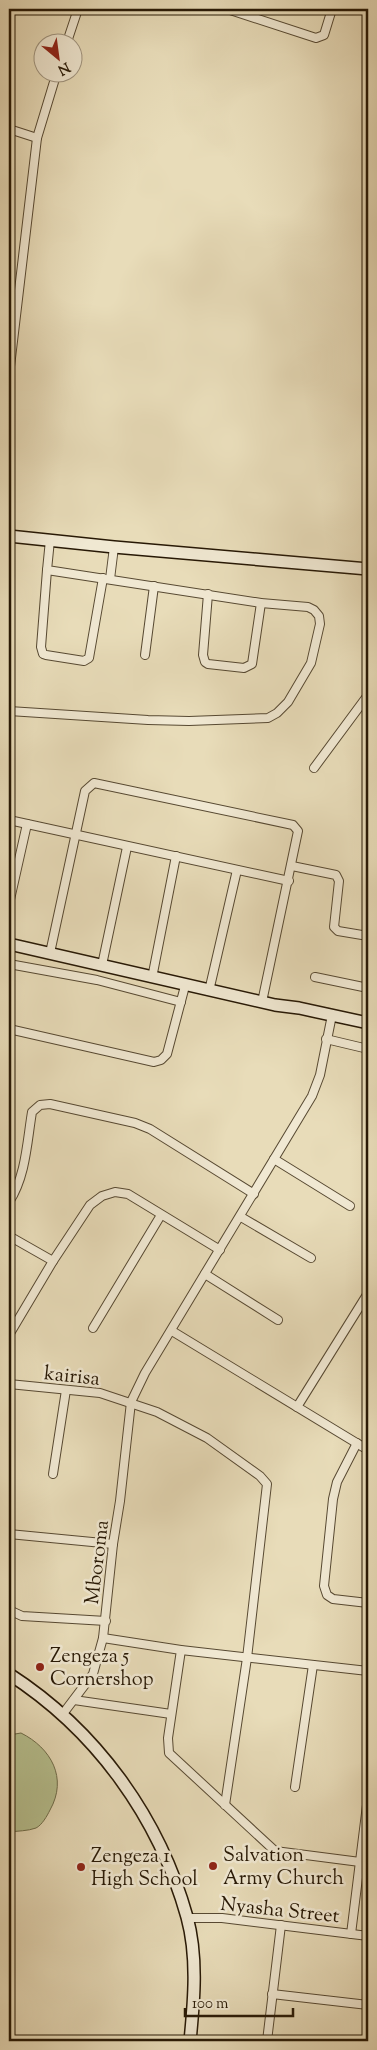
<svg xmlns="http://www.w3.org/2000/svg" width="377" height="2050" font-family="'Sorts Mill Goudy',serif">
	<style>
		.pitch { fill: #b6c08f; stroke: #6e6c4a }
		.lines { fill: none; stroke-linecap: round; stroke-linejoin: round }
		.street-casing { stroke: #574932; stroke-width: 10 }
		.secondary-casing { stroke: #271805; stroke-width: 14 }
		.street { stroke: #f0e8d2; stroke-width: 8 }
		.secondary { stroke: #f0e8d2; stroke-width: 11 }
		.poi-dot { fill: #8f2418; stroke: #f0e8d2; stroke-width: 2 }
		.labels { text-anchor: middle; stroke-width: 5; stroke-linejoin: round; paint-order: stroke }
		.street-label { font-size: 20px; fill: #271805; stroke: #f0e8d2 }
		.poi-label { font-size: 20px; fill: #271805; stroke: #f0e8d2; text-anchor: start }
	</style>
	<rect width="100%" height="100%" fill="#e8dcb9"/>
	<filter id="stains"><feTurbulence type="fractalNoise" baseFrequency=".004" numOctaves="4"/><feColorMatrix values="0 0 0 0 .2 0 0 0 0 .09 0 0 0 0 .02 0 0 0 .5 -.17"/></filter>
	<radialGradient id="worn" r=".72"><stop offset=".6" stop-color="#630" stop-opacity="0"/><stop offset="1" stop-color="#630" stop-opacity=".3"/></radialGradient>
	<path class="pitch" d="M21,1733c30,15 47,45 29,77 -3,6 -8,15 -14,18 -8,3 -19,3 -27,4v-97z"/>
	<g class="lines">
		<defs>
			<g id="street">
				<polyline points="227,9 316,38 324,35 332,9"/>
				<polyline points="67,42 78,9"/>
				<polyline points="9,129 37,138"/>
				<polyline points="9,375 37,138 57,72"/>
				<polyline points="47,570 41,647 43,654 46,655 84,661 89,658 103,578"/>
				<polyline points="110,579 114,547"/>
				<polyline points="208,594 203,655 205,662 208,664 244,668 252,664 261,603"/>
				<polyline points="145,655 154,586"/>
				<polyline points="9,711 148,720 189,721 268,718 277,713 288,702 311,663 320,624 319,616 314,610 308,607 261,603 47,570 50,540"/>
				<polyline points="314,768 368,695"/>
				<polyline points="9,820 289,881"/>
				<polyline points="292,866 336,875 339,881 334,927 338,931 368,936"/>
				<polyline points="9,904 27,824"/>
				<polyline points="50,953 85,791 94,783 293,825 298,831 262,1002"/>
				<polyline points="9,964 97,980 181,1002"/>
				<polyline points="102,965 127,847"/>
				<polyline points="315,977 368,988"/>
				<polyline points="152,978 176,856"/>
				<polyline points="209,991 237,870"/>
				<polyline points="9,1029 154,1062 161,1060 167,1054 185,986"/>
				<polyline points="326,1039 368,1049"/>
				<polyline points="274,1159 350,1206"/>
				<path d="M9,1202c17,-26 18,-60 23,-90l8,-7 10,-1 85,19 15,6 104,65"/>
				<polyline points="241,1217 311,1258"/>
				<polyline points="9,1236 53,1261"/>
				<polyline points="205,1274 278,1320"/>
				<polyline points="93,1328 161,1215"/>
				<polyline points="172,1331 368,1450"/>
				<polyline points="9,1335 53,1261 90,1205 102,1196 115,1192 128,1194 220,1250"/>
				<polyline points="9,1384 100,1393 157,1412 207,1438 260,1476 267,1484 247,1658 225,1805"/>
				<polyline points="297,1407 368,1293"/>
				<polyline points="357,1443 337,1482 333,1499 324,1586 327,1595 333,1599 368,1603"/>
				<polyline points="53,1474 66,1390"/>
				<polyline points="9,1534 113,1544"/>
				<polyline points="9,1610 22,1616 106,1621"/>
				<polyline points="103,1638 181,1650 368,1671"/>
				<polyline points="181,1650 168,1738 169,1753 275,1851 360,1862"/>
				<polyline points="74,1700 171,1714"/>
				<polyline points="62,1715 93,1674 103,1638 113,1544 120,1501 131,1402 145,1373 312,1096 320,1075 332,1015"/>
				<polyline points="295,1787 313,1665"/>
				<polyline points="187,1918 222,1918 368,1936"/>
				<polyline points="351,1934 368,1797"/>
				<polyline points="272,1994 368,2005"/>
				<polyline points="267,2041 281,1925"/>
			</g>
			<g id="secondary">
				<polyline points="9,536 114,547 368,569"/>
				<polyline points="9,944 275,1005 299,1008 368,1023"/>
				<path d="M9,1674c87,56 150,143 178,243 11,40 7,84 3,124"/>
			</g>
		</defs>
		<use href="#street" class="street-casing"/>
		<use href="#secondary" class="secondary-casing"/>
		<use href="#street" class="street"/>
		<use href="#secondary" class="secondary"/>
	</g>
	<g class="poi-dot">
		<circle cx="40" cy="1667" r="5"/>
		<circle cx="213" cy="1866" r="5"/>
		<circle cx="81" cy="1867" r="5"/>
	</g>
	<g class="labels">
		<g class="street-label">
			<text transform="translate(72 1375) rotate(6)" y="7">kairisa</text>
			<text transform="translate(96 1562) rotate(-83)" y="7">Mboroma</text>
			<text transform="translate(280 1909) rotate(6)" y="7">Nyasha Street</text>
		</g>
		<g class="poi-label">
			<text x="50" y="1662">Zengeza 5<tspan x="50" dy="23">Cornershop</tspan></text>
			<text x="223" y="1861">Salvation<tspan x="223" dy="23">Army Church</tspan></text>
			<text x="91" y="1862">Zengeza 1<tspan x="91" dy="23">High School</tspan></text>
		</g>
	</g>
	<rect width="377" height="2050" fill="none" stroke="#e8dcb9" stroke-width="30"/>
	<rect x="10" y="10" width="357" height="2030" fill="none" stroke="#271805" stroke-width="2.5"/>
	<rect x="15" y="15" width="347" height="2020" fill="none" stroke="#271805"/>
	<g transform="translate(58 58) rotate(151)"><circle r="24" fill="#f0e8d2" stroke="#a09580"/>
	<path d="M0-4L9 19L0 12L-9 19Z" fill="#8f2418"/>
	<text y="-8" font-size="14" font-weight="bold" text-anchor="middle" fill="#271805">N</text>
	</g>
	<path d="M185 2008v8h108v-8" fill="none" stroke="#271805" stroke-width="2.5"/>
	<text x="192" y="2008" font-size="15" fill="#271805" stroke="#f0e8d2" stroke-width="4" paint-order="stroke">100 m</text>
	<rect width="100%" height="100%" filter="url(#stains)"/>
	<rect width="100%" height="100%" fill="url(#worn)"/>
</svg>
